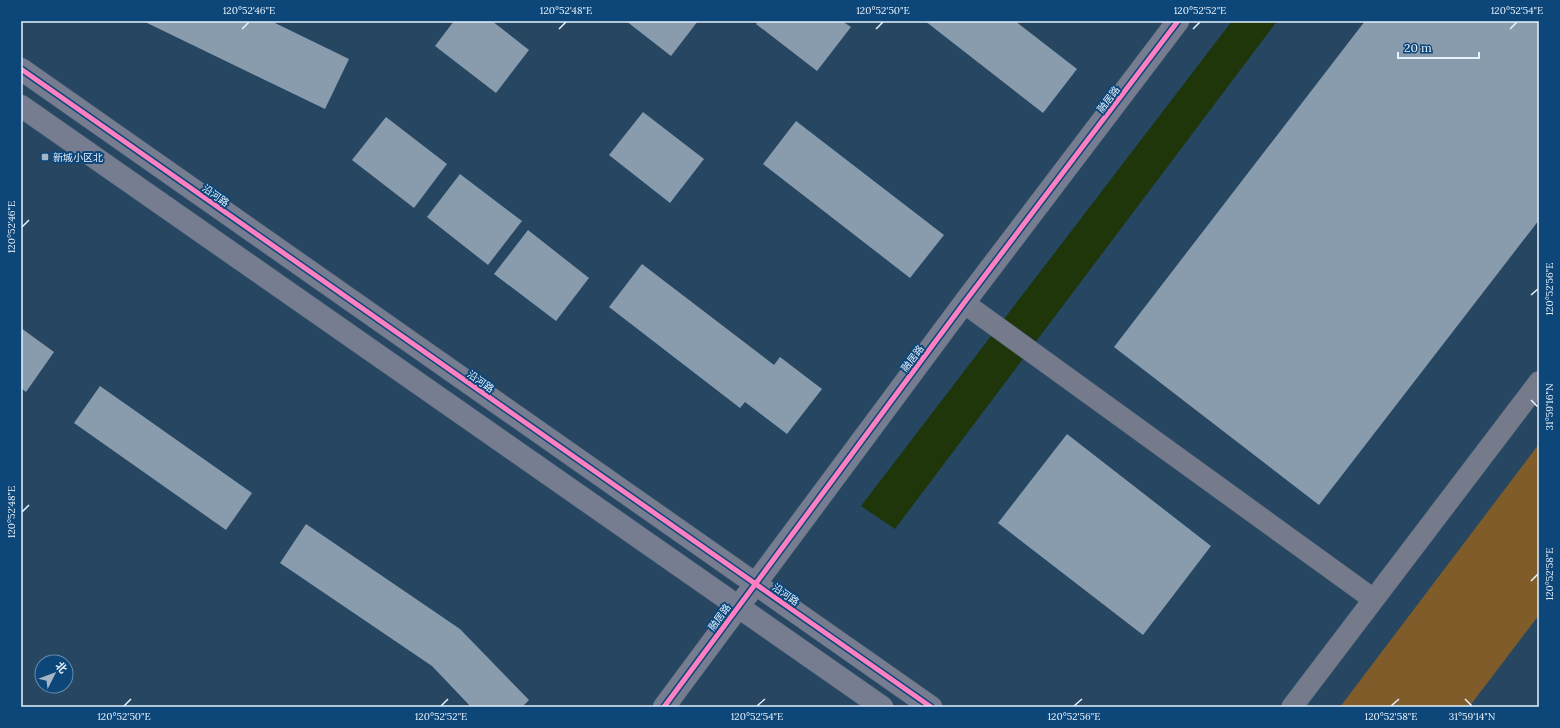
<svg xmlns="http://www.w3.org/2000/svg" width="1560" height="728" font-family="Lora,'Noto Sans SC',serif">
	<style>
		.green { fill: #805c2b }
		.water { fill: #1e3609 }
		.building { fill: #889cad }
		.lines { fill: none; stroke-linecap: round; stroke-linejoin: round }
		.street-casing { stroke: #4a6176; stroke-width: 22 }
		.secondary-casing { stroke: #4a6176; stroke-width: 23 }
		.street { stroke: #767b8b; stroke-width: 21 }
		.secondary { stroke: #767d90; stroke-width: 22 }
		.cycleway-casing { stroke: #0d477a; stroke-width: 8 }
		.cycleway { stroke: #ff80c0; stroke-width: 5 }
		.ticks { fill: none; stroke: #e6f2fe; stroke-width: 1.5 }
		.poi-dot { fill: #a3b6c7; stroke: #0d477a; stroke-width: 1.5 }
		.labels { text-anchor: middle; stroke-width: 4; stroke-linejoin: round; paint-order: stroke }
		.street-label { font-size: 10px; fill: #e6f2fe; stroke: #0d477a }
		.poi-label { font-size: 10px; fill: #e6f2fe; stroke: #0d477a; text-anchor: start }
		.neatline { fill: none; stroke: #e6f2fe; stroke-width: 1.5 }
		.ticks-label { font-size: 10px; text-anchor: middle; fill: #e6f2fe }
	</style>
	<rect width="100%" height="100%" fill="#264662"/>
	<polygon class="green" points="1539,444 1539,615 1469,707 1340,707"/>
	<polygon class="water" points="1232,21 1277,21 895,529 861,506"/>
	<g class="building">
		<polygon points="143,21 271,21 349,59 325,109"/>
		<polygon points="454,21 492,21 529,50 496,93 435,46"/>
		<polygon points="626,21 698,21 671,56"/>
		<polygon points="758,21 842,21 851,27 817,71 756,24"/>
		<polygon points="925,21 1015,21 1077,69 1043,113"/>
		<polygon points="1365,21 1539,21 1539,220 1319,505 1114,347"/>
		<polygon points="643,112 704,159 670,203 609,155"/>
		<polygon points="386,117 447,164 414,208 352,160"/>
		<polygon points="796,121 944,235 910,278 763,164"/>
		<polygon points="460,174 522,221 488,265 427,217"/>
		<polygon points="528,230 589,278 556,321 494,274"/>
		<polygon points="642,264 774,365 780,357 822,389 787,434 745,402 740,408 609,307"/>
		<polygon points="21,328 54,352 26,392 21,388"/>
		<polygon points="100,386 252,493 226,530 74,423"/>
		<polygon points="1067,434 1211,546 1143,635 998,523"/>
		<polygon points="306,524 460,629 529,700 522,707 471,707 432,666 280,563"/>
	</g>
	<g class="lines">
		<defs>
			<g id="street">
				<polyline points="964,303 1373,599"/>
				<polyline points="1292,707 1539,382"/>
			</g>
			<g id="secondary">
				<polyline points="21,69 931,707"/>
				<polyline points="21,106 882,707"/>
				<polyline points="664,707 964,303 1178,21"/>
			</g>
		</defs>
		<use href="#street" class="street-casing"/>
		<use href="#secondary" class="secondary-casing"/>
		<use href="#street" class="street"/>
		<use href="#secondary" class="secondary"/>
		<defs>
			<g id="cycleway">
				<polyline points="21,69 931,707"/>
				<polyline points="664,707 964,303 1178,21"/>
			</g>
		</defs>
		<use href="#cycleway" class="cycleway-casing"/>
		<use href="#cycleway" class="cycleway"/>
	</g>
	<path class="ticks" d="M242,29l7,-7M559,29l7,-7M876,29l7,-7M1193,29l7,-7M1510,29l7,-7M22,227l7,-7M1531,295l7,-6M1531,400l7,7M22,512l7,-7M1531,581l7,-7M1465,699l7,7M124,706l7,-7M441,706l7,-7M757,706l8,-7M1074,706l8,-7M1391,706l8,-7"/>
	<rect class="poi-dot" x="41" y="153" width="8" height="8" rx="2"/>
	<g class="labels">
		<g class="street-label">
			<text transform="translate(1108 99) rotate(-53)" y="4">融居路</text>
			<text transform="translate(216 195) rotate(35)" y="4">沿河路</text>
			<text transform="translate(912 358) rotate(-53)" y="4">融居路</text>
			<text transform="translate(481 381) rotate(35)" y="4">沿河路</text>
			<text transform="translate(786 594) rotate(35)" y="4">沿河路</text>
			<text transform="translate(719 617) rotate(-54)" y="4">融居路</text>
		</g>
		<g class="poi-label">
			<text x="53" y="161">新城小区北</text>
		</g>
	</g>
	<rect width="1560" height="728" fill="none" stroke="#0d477a" stroke-width="44"/>
	<g transform="translate(54 674) rotate(48)"><circle r="19" fill="#0d477a" stroke="#648baf"/>
	<path d="M0-3L7 15L0 10L-7 15Z" fill="#a3b6c7"/>
	<text y="-6" font-size="11" font-weight="bold" text-anchor="middle" fill="#e6f2fe">北</text>
	</g>
	<path d="M1398 52v6h81v-6" fill="none" stroke="#e6f2fe" stroke-width="2"/>
	<text x="1404" y="52" font-size="12" fill="#e6f2fe" stroke="#0d477a" stroke-width="3" paint-order="stroke">20 m</text>
	<rect x="22" y="22" width="1516" height="684" class="neatline"/>
	<g class="ticks-label">
		<text x="249" y="14">120°52'46"E</text>
		<text x="566" y="14">120°52'48"E</text>
		<text x="883" y="14">120°52'50"E</text>
		<text x="1200" y="14">120°52'52"E</text>
		<text x="1517" y="14">120°52'54"E</text>
		<text transform="translate(11 227) rotate(-90)" y="4">120°52'46"E</text>
		<text transform="translate(1549 289) rotate(-90)" y="4">120°52'56"E</text>
		<text transform="translate(1549 407) rotate(-90)" y="4">31°59'16"N</text>
		<text transform="translate(11 512) rotate(-90)" y="4">120°52'48"E</text>
		<text transform="translate(1549 574) rotate(-90)" y="4">120°52'58"E</text>
		<text x="124" y="720">120°52'50"E</text>
		<text x="441" y="720">120°52'52"E</text>
		<text x="757" y="720">120°52'54"E</text>
		<text x="1074" y="720">120°52'56"E</text>
		<text x="1391" y="720">120°52'58"E</text>
		<text x="1472" y="720">31°59'14"N</text>
	</g>
</svg>
